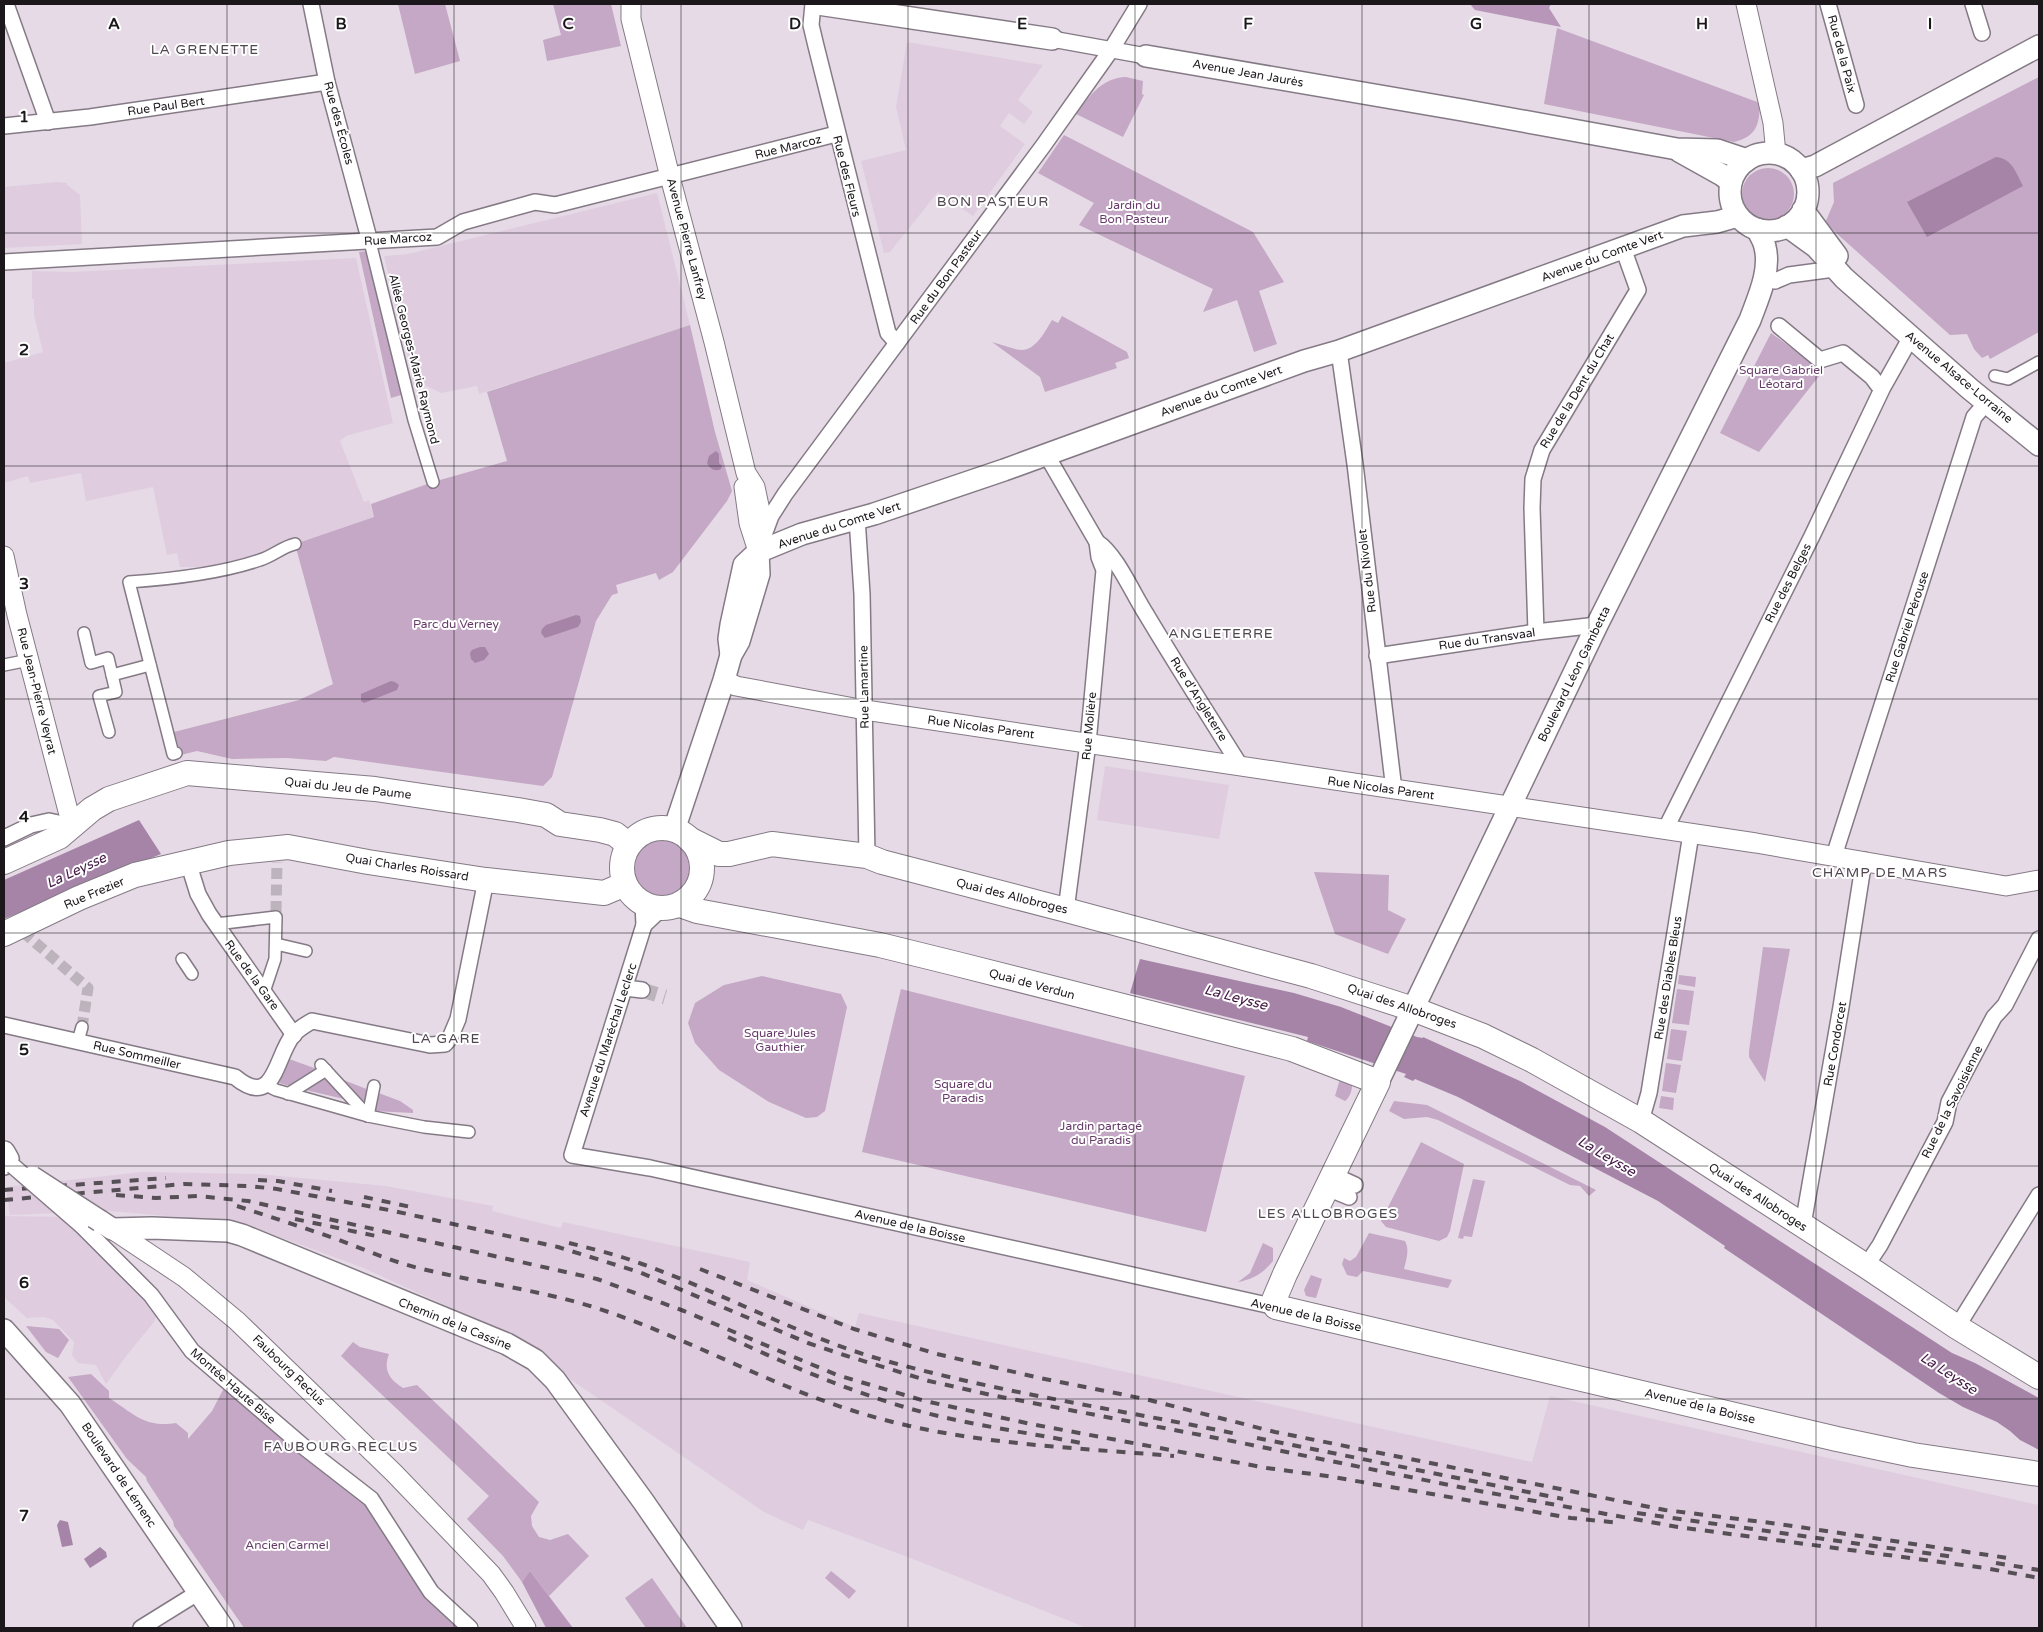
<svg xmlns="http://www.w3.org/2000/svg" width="2043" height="1632" font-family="'Varela Round',sans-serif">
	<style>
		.built { fill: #dfcddf }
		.green { fill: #c4a8c5 }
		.forest { fill: #b796b9 }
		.water { fill: #a584a7 }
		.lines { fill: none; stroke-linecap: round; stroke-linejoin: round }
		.pedestrian-tunnel { stroke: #bdb3bd; stroke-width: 11; stroke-dasharray: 11 5.5; stroke-linecap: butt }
		.minor-tunnel { stroke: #bdb3bd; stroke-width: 15; stroke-dasharray: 15 8; stroke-linecap: butt }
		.pedestrian-casing { stroke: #847a85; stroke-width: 14 }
		.minor-casing { stroke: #847a85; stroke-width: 18 }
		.tertiary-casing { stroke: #847a85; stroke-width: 21 }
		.secondary-casing { stroke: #847a85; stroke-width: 24 }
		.primary-casing { stroke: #847a85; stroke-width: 26 }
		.pedestrian { stroke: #fff; stroke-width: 11 }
		.minor { stroke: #fff; stroke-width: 15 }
		.tertiary { stroke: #fff; stroke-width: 19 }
		.secondary { stroke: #fff; stroke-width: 21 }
		.primary { stroke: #fff; stroke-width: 24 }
		.rail { stroke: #564f56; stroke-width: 4; stroke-dasharray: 9 9; stroke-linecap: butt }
		.minor-bridge-casing { stroke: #847a85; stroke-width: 18; stroke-linecap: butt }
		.secondary-bridge-casing { stroke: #847a85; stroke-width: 24; stroke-linecap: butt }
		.minor-bridge { stroke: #fff; stroke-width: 15 }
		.secondary-bridge { stroke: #fff; stroke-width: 21 }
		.grid { fill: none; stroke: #1b171b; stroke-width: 1; stroke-opacity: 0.55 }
		.labels { text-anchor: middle; stroke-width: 4; stroke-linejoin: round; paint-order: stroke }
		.street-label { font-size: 12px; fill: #1b171b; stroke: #fff }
		.park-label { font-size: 12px; fill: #673b6a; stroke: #fff }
		.neighbourhood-label { font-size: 14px; letter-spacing: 1px; fill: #504650; stroke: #fff }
		.water-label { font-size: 14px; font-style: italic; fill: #421744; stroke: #fff }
		.grid-label { font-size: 16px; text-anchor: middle; font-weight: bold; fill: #1b171b; stroke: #fff; stroke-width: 4; stroke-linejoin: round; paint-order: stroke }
	</style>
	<rect width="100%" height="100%" fill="#e6dae6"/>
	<g class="built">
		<polygon points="907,42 1043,65 1018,100 1033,112 1024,124 1009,113 1000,126 1025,144 973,216 938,192 890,252 884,253 861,161 906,150 896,107"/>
		<polygon points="57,182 67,183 67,185 80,195 82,244 4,248 4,187"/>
		<polygon points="657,193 690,325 479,394 477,386 441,393 424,385 418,387 413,385 411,380 411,370 384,256 408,254"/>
		<polygon points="356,258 393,423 346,436 340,441 364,502 369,500 374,517 262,555 215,567 180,567 177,553 167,555 153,487 86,501 81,473 30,483 28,476 4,483 4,363 43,352 34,315 34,299 32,299 32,271 72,272"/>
		<polygon points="1105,766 1229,785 1219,839 1097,820"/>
		<polygon points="142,1172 258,1174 386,1186 493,1206 492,1211 561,1228 563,1222 750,1262 747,1280 855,1327 859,1313 1532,1462 1550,1396 2039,1505 2039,1628 1087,1628 913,1559 808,1520 803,1530 764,1512 564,1375 541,1353 520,1339 361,1267 239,1222 109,1211 10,1215 6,1187"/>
		<polygon points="4,1216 67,1217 158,1312 154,1322 127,1355 106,1384 96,1365 78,1363 72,1355 74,1342 53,1320 44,1317 27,1318 4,1297"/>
	</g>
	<g class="green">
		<polygon points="398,4 445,4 460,61 415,74"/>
		<polygon points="553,4 611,4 621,46 547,61 543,40 561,35"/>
		<path d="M1557,28l203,75c-1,22 -3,33 -26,39l-190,-38z"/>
		<path d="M1126,77l17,4 -1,13 2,1 -21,42 -47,-23c14,-19 26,-36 50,-37z"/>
		<polygon points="2039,77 2039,332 1990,359 1988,355 1982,358 1974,349 1967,334 1950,335 1825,223 1834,202 1833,183"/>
		<polygon points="1064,135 1253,232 1284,282 1259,291 1277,344 1254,352 1237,300 1203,312 1213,289 1079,225 1094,203 1038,173"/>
		<circle cx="1768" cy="194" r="26"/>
		<polygon points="368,251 401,395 391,398 359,252"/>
		<path d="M1062,316l65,36 2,6 -14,5 2,5 -72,24 -5,-15 -48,-35c8,2 15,5 23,7 19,6 29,-16 37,-29l6,3z"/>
		<polygon points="690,325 715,432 732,491 727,501 673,572 659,580 656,573 616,585 618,593 612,595 596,621 552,777 543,786 334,757 326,761 287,758 232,759 197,751 181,755 174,732 299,700 333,684 295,544 374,517 371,504 433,482 507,461 487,392"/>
		<polygon points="1771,333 1823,371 1759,452 1720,433"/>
		<circle cx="662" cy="867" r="32"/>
		<polygon points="1314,872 1389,875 1388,910 1406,919 1388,954 1335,934"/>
		<polygon points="1763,947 1790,949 1765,1082 1749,1057 1749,1051"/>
		<polygon points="1679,975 1696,977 1695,987 1678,984"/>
		<polygon points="762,976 841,994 847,1007 825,1111 817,1117 806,1118 769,1102 719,1070 695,1043 688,1023 695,1003 724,985"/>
		<polygon points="901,989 1245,1076 1206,1232 862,1152"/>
		<polygon points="1677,989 1694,991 1689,1025 1672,1023"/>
		<polygon points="1671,1029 1687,1031 1682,1061 1667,1059"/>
		<polygon points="289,1059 317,1069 290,1086 279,1083"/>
		<polygon points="1666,1063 1681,1065 1676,1093 1662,1091"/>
		<polygon points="324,1075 344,1099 301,1089"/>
		<polygon points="336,1077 369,1090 365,1105"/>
		<path d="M1340,1079l12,3c1,6 -2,16 -7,19l-10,-5z"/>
		<polygon points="376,1092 400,1101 413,1110 413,1113 372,1111"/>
		<polygon points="1661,1096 1674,1098 1673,1110 1659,1108"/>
		<polygon points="1394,1101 1427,1105 1596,1190 1589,1196 1580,1186 1570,1185 1438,1120 1427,1117 1404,1119 1389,1111"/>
		<polygon points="1421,1142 1464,1164 1450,1231 1447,1237 1439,1241 1386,1227 1381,1221"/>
		<polygon points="1473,1179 1485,1181 1472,1237 1464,1236 1463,1239 1458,1238"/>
		<path d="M1369,1233l36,8c5,9 1,19 -1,28l48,11 -4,8 -85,-17 -6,6 -10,-2 -5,-11 2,-6 6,3 6,-4z"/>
		<path d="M1263,1243l10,5v13c-10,12 -19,18 -35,21l12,-9z"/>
		<polygon points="1311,1275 1322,1279 1316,1298 1306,1296 1304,1290"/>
		<polygon points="26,1326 59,1329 69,1340 58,1358 46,1352"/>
		<path d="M353,1342l7,5 29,7c-6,16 0,25 14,34l14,-3 122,117 -8,14 1,10 7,11 11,3 18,-6 21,22 -40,40 -19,-25 -8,11 -19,-26 -36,-37 22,-23 -148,-140z"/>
		<path d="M91,1374l18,17v7c25,16 36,30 67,25l12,10v6l24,-28 12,-23 146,119 91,121h-217l-70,-102 -1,-5 -26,-40 -1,-4 -19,-18 -59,-82z"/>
		<polygon points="831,1571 856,1591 849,1599 825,1578"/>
		<polygon points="652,1578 687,1628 646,1628 625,1598"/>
	</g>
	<g class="forest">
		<polygon points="1470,4 1551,4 1549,8 1561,27 1475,10"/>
		<polygon points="530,1571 573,1628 546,1628 522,1582"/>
	</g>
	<g class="water">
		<path d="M1996,157c17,2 20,16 27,29l-96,51 -20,-35z"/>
		<path d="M716,451l3,3v9l3,3 -1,3c-6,3 -11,0 -14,-6l2,-7z"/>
		<polygon points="576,615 580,616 581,622 578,627 545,638 541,633 542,629 546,625"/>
		<polygon points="480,647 485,647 489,654 484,660 475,663 471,659 470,653 472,650"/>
		<polygon points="391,681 395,682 399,685 397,690 364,703 361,701 361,694"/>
		<polygon points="139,820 161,854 4,919 4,880"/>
		<polygon points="1140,959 1294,993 1341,1007 1417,1037 1423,1038 1423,1037 1520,1081 1605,1127 1952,1353 1975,1363 2039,1398 2039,1450 2020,1440 2010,1431 1997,1422 1963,1407 1939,1393 1724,1248 1725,1246 1722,1244 1658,1201 1458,1097 1415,1079 1413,1081 1404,1077 1406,1074 1307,1041 1308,1037 1130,993"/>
		<polygon points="60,1520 68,1522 73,1545 62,1547 57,1525"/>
		<polygon points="100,1547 106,1552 107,1557 90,1568 84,1559"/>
	</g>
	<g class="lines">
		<g class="pedestrian-tunnel">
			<polyline points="276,912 277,862"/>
			<polyline points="23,932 88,988 82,1027"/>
		</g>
		<polyline class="minor-tunnel" points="642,990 665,997"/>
		<defs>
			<g id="pedestrian">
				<polyline points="370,242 414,420 433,482"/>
				<polyline points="1995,376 2008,379 2039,362"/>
				<polyline points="84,633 91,663 108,658 116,692 99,696 109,732"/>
				<polyline points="4,665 29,660"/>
				<polyline points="112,675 150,665"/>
				<path d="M176,753l-3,1 -44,-172c43,-3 90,-8 131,-22 13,-4 22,-13 35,-16"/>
				<polyline points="216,924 276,917 275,959 264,992"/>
				<polyline points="276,944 306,951"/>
				<polyline points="182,959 192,974"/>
				<polyline points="78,1041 82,1027"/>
				<polyline points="321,1065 368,1116"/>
				<polyline points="266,1085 276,1090 368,1116 424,1127 469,1132"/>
				<polyline points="288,1094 326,1070"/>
				<polyline points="368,1116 374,1086"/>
			</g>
			<g id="minor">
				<polyline points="6,4 48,122"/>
				<polyline points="311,4 327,82 370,242"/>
				<polyline points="813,4 811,25 816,46 888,333 897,343"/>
				<polyline points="1828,4 1856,105"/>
				<polyline points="1973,4 1982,33"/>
				<polyline points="1052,39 1146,56"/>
				<polyline points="4,126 90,117 327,82"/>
				<polyline points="4,262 437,237 463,222 535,202 555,205 836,134"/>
				<polyline points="1775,281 1789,275 1834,269"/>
				<polyline points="1779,326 1820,360 1843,353 1872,377 1878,385"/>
				<polyline points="1339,351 1355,464 1394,790"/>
				<path d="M1046,454l51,88c19,12 36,52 49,72 31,52 63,102 95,153"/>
				<polyline points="857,518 862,594 867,856"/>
				<polyline points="764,535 771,516 785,494 1043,146 1111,50 1139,4"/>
				<polyline points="1536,632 1532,508 1533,479 1542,450 1638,290 1623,248"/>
				<polyline points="1377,656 1536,632 1597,625"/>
				<polyline points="1665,830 1812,536 1883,387 1911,337"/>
				<polyline points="4,838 31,825 49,821 72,826"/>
				<polyline points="1834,856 1974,417 1987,402"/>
				<polyline points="188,862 198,894 209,914 294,1035"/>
				<polyline points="643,904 644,925 572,1155 650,1168 1276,1307"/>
				<polyline points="1066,910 1088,743 1104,570 1099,557 1097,542"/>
				<polyline points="644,925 661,909"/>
				<polyline points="625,988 642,990"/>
				<path d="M4,1025l231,52c40,33 40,-20 58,-42 5,-6 12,-10 19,-14l118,24 15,-1 5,-6 8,-19 28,-139"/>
				<polyline points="1641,1121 1649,1093 1691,834"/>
				<polyline points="1333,1175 1355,1185"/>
				<polyline points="1327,1188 1349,1197"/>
				<polyline points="1799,1224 1804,1219 1841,1007 1864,860"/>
				<polyline points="81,1225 151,1295 192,1351 304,1447 371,1499 431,1592 470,1628"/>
				<polyline points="1866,1266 1880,1245 1945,1122 1949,1102 1994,1017 2005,1005 2039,939"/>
				<polyline points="1957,1327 2039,1195"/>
				<polyline points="141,1628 199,1592"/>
			</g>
			<g id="tertiary">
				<polyline points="631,4 631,19 670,177 714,342 746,473 755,487 762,520 758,552"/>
				<polyline points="1746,4 1773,123 1776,154"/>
				<polyline points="744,487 749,523 757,548"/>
				<polyline points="4,556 17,615 72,826"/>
				<polyline points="724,680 736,686 865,710 1756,843 2006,886 2039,880"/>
				<polyline points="112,1229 184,1277 237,1321 394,1473 491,1574 504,1592 526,1628"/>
			</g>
			<g id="secondary">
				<polyline points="818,4 1052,39"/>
				<polyline points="1146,56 1462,110 1677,149 1717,150 1747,160"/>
				<polyline points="1679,151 1722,175 1731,182"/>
				<circle cx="1769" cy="192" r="39"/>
				<polyline points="1801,170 1815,166 2039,46"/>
				<polyline points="1803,210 1837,256"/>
				<polyline points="1787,226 1816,247 1844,278 1970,389 2039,445"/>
				<polyline points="731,655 729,639 731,625 744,565 758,552 802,534 874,514 1004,470 1304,361 1339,351 1683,226 1717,222 1738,216"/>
				<polyline points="674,830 724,680 731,655 739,641 759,574 758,552"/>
				<path d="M1378,1082l219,-457 153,-305c8,-22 21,-49 15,-73 -1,-6 -5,-12 -8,-18"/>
				<polyline points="4,1152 8,1159 4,1164"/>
				<polyline points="100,1221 112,1229 152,1228 228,1231 242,1235 507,1344 535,1360 555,1380 643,1501 731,1628"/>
				<polyline points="4,1330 70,1404 223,1628"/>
			</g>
			<g id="primary">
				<circle cx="662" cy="868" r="40"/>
				<polyline points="689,839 719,854 729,854 772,844 867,856 882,862 1066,910 1311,976 1413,1009 1483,1036 1532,1060 1641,1121 1866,1266 1957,1327 2039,1377"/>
				<polyline points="4,862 59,837 92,809 109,799 187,773 375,789 518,810 546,815 560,824 600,830 615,834 629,845"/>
				<polyline points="680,905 697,911 880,945 957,964 1292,1049 1378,1082 1285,1274 1274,1300 1276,1307 1837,1439 1913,1455 2039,1474"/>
				<polyline points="4,934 79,898 135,875 229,853 288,847 368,862 486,880 604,893 625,884"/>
			</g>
		</defs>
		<use href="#pedestrian" class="pedestrian-casing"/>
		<use href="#minor" class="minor-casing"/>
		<use href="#tertiary" class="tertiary-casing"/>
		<use href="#secondary" class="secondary-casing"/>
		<use href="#primary" class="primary-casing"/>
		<use href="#pedestrian" class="pedestrian"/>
		<use href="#minor" class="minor"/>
		<use href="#tertiary" class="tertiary"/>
		<use href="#secondary" class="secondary"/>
		<use href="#primary" class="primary"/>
		<g class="rail">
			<polyline points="258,1180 278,1181 332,1191"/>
			<polyline points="4,1190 166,1178"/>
			<polyline points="116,1195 156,1198 197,1196 248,1201 597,1279 684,1311 837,1375 925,1401 1031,1424 1267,1468 1327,1476 1571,1518 1621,1523"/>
			<polyline points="364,1197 411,1207"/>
			<polyline points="4,1200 184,1184 249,1186 277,1189 389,1210 558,1247 639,1272 808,1343 844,1355 929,1381 991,1395 1232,1441 1474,1490 1678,1527 1985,1568 2039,1578"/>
			<path d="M237,1206c34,11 68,22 102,34 26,10 52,21 79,28 57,14 116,21 172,38 91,28 174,77 264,105 103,33 213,36 320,45"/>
			<polyline points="295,1219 376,1236"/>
			<path d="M569,1243c24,6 49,12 73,21 79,28 153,70 234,94 118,34 241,51 361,76"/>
			<polyline points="700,1269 854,1329 937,1354 1040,1378 1145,1399 1275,1432 1665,1510 1779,1524 2008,1558"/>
			<path d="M728,1337c63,29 127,57 194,75 54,14 109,21 164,32"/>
			<polyline points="1257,1438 1563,1499"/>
			<polyline points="1637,1513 1954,1557"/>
			<polyline points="1996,1563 2039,1570"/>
		</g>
		<defs>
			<polyline id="minor-bridge" points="13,1166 81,1225"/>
			<polyline id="secondary-bridge" points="32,1177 100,1221"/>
		</defs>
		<use href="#minor-bridge" class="minor-bridge-casing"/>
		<use href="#secondary-bridge" class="secondary-bridge-casing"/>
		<use href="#minor-bridge" class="minor-bridge"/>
		<use href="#secondary-bridge" class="secondary-bridge"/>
	</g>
	<path class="grid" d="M227,4v1624M454,4v1624M681,4v1624M908,4v1624M1135,4v1624M1362,4v1624M1589,4v1624M1816,4v1624M4,233h2035M4,466h2035M4,699h2035M4,933h2035M4,1166h2035M4,1399h2035"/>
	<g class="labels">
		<g class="street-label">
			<text transform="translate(1842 54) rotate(75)" y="4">Rue de la Paix</text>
			<text transform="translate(1248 73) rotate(10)" y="4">Avenue Jean Jaurès</text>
			<text transform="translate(166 106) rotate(-8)" y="4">Rue Paul Bert</text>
			<text transform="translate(339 123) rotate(75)" y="4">Rue des Écoles</text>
			<text transform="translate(788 147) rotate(-14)" y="4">Rue Marcoz</text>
			<text transform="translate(847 176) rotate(76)" y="4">Rue des Fleurs</text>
			<text transform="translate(398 239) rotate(-4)" y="4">Rue Marcoz</text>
			<text transform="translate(687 239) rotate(75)" y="4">Avenue Pierre Lanfrey</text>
			<text transform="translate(1602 256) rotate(-20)" y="4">Avenue du Comte Vert</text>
			<text transform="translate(946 277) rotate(-54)" y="4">Rue du Bon Pasteur</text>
			<text transform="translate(414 359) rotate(76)" y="4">Allée Georges-Marie Raymond</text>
			<text transform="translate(1959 377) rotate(40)" y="4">Avenue Alsace-Lorraine</text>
			<text transform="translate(1221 391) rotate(-20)" y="4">Avenue du Comte Vert</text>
			<text transform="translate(1577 391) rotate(-59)" y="4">Rue de la Dent du Chat</text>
			<text transform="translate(839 525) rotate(-18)" y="4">Avenue du Comte Vert</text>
			<text transform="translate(1367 571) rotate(-97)" y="4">Rue du Nivolet</text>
			<text transform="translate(1788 583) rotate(-63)" y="4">Rue des Belges</text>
			<text transform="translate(1907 627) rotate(-72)" y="4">Rue Gabriel Pérouse</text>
			<text transform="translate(1487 639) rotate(-8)" y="4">Rue du Transvaal</text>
			<text transform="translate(1574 674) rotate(-64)" y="4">Boulevard Léon Gambetta</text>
			<text transform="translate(864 687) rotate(-91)" y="4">Rue Lamartine</text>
			<text transform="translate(37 691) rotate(76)" y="4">Rue Jean-Pierre Veyrat</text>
			<text transform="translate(1199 699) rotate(58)" y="4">Rue d'Angleterre</text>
			<text transform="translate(1089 726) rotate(-85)" y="4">Rue Molière</text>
			<text transform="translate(981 727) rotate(8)" y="4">Rue Nicolas Parent</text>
			<text transform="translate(348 788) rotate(6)" y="4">Quai du Jeu de Paume</text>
			<text transform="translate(1381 788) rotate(8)" y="4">Rue Nicolas Parent</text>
			<text transform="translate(407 867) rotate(9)" y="4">Quai Charles Roissard</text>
			<text transform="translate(94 893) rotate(-23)" y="4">Rue Frezier</text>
			<text transform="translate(1012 896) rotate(14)" y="4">Quai des Allobroges</text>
			<text transform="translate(252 975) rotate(54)" y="4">Rue de la Gare</text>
			<text transform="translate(1668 978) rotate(-81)" y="4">Rue des Diables Bleus</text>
			<text transform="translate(1032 984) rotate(15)" y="4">Quai de Verdun</text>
			<text transform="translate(1402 1006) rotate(19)" y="4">Quai des Allobroges</text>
			<text transform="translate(608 1040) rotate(-72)" y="4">Avenue du Maréchal Leclerc</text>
			<text transform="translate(1835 1044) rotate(-80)" y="4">Rue Condorcet</text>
			<text transform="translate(137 1055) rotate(13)" y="4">Rue Sommeiller</text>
			<text transform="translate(1952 1102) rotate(-64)" y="4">Rue de la Savoisienne</text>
			<text transform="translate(1758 1197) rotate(33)" y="4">Quai des Allobroges</text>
			<text transform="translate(910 1226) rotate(13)" y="4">Avenue de la Boisse</text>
			<text transform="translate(1306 1315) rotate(13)" y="4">Avenue de la Boisse</text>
			<text transform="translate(455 1324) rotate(22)" y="4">Chemin de la Cassine</text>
			<text transform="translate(289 1370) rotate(44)" y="4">Faubourg Reclus</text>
			<text transform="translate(233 1386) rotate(41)" y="4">Montée Haute Bise</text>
			<text transform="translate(1700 1406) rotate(14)" y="4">Avenue de la Boisse</text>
			<text transform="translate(119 1475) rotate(56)" y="4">Boulevard de Lémenc</text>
		</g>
		<g class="park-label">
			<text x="1134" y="209">Jardin du<tspan x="1134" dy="14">Bon Pasteur</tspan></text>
			<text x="1781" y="374">Square Gabriel<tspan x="1781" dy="14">Léotard</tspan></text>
			<text x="456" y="628">Parc du Verney</text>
			<text x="780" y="1037">Square Jules<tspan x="780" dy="14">Gauthier</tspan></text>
			<text x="963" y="1088">Square du<tspan x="963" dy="14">Paradis</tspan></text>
			<text x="1101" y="1130">Jardin partagé<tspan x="1101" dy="14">du Paradis</tspan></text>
			<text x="287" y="1549">Ancien Carmel</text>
		</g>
		<g class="neighbourhood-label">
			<text x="205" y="54">LA GRENETTE</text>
			<text x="993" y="206">BON PASTEUR</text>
			<text x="1221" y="638">ANGLETERRE</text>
			<text x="1880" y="877">CHAMP DE MARS</text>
			<text x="446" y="1043">LA GARE</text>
			<text x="1328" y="1218">LES ALLOBROGES</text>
			<text x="341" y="1451">FAUBOURG RECLUS</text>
		</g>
		<g class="water-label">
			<text transform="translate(76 870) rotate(-25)" y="5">La Leysse</text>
			<text transform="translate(1236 997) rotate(15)" y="5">La Leysse</text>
			<text transform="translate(1607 1156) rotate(31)" y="5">La Leysse</text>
			<text transform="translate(1949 1373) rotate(33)" y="5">La Leysse</text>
		</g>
	</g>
	<g class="grid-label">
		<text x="114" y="29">A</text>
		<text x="341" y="29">B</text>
		<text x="568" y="29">C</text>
		<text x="795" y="29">D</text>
		<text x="1022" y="29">E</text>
		<text x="1248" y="29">F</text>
		<text x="1476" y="29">G</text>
		<text x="1702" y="29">H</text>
		<text x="1930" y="29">I</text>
		<text x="24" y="122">1</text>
		<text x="24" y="355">2</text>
		<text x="24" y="589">3</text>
		<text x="24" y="822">4</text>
		<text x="24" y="1055">5</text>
		<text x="24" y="1288">6</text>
		<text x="24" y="1521">7</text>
	</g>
	<rect width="2043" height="1632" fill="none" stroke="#1b171b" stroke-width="10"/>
</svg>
